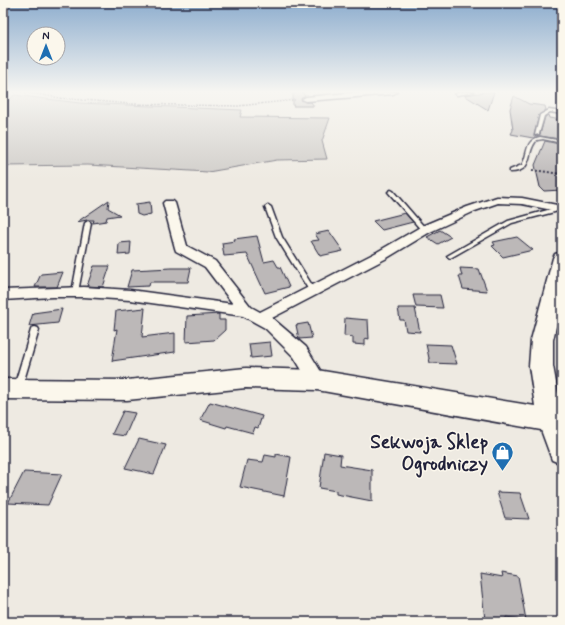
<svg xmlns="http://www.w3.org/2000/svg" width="565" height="625" font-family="Mynerve,sans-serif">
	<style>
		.green { fill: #d0cdc9; stroke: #797882 }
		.building { fill: #bcb8b8; stroke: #22223b }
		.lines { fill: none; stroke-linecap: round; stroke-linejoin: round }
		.lane-casing { stroke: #22223b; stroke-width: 3 }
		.street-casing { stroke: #22223b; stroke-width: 3 }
		.secondary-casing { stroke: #22223b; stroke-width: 3 }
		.path-far1 { stroke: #22223b; stroke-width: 1.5; stroke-dasharray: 1.5 1.5; stroke-linecap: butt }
		.path { stroke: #22223b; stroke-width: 2; stroke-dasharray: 2 2; stroke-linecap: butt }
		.lane { fill: #fbf7ec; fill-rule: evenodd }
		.street { fill: #fbf7ec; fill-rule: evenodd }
		.secondary { fill: #fbf7ec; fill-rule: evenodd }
		.labels { text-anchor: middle; stroke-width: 3; stroke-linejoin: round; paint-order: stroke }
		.near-poi-label { font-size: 19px; font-weight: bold; fill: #22223b; stroke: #fbf7ec; text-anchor: end }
	</style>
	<rect width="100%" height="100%" fill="#eeeae2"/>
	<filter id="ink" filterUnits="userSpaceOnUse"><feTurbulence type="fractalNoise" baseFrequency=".025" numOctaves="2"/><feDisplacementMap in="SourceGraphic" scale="8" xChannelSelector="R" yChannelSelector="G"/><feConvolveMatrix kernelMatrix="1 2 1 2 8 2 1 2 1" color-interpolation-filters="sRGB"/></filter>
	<g filter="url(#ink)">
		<polygon class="green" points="14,95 80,103 242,110 240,117 330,118 322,141 327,159 277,160 208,172 88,165 3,166 3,107"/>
		<g class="building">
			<polygon points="302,92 305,96 301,100 305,102 311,102 314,106 293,106 293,93"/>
			<polygon points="486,92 494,92 488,110 464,95"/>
			<polygon points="514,96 529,104 545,106 546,110 539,115 534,136 540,134 545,117 548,115 549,118 562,120 560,139 540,136 533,138 511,134 513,130 510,109"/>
			<polygon points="545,141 559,144 559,147 561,147 559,156 562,156 562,190 544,191 540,187 535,165"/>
			<polygon points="109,200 108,208 120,215 107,217 106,221 93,223 94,220 87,220 77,222"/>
			<polygon points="150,202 151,214 142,216 137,214 136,204"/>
			<polygon points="405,213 413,222 382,230 373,221"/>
			<polygon points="440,230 451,237 438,244 427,237"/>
			<polygon points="329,231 343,251 320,256 311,241 319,240 315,234"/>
			<polygon points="257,236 264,262 274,260 278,267 280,267 289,287 265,293 247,254 224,256 222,243 235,241 234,239"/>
			<polygon points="517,237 533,250 503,257 492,246 495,245 493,242"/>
			<polygon points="131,242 130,254 118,255 119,243"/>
			<polygon points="94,266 110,266 103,287 87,286"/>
			<polygon points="171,268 191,268 188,282 150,282 149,286 127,287 132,270"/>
			<polygon points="460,268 479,269 487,291 463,289 459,276 462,276"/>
			<polygon points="63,272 57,287 35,287 41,274"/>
			<polygon points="413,295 440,295 443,308 416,307"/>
			<polygon points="145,308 142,337 175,333 175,352 112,361 117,329 114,330 116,311"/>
			<polygon points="398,308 415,308 420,332 406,331 404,320 400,320"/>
			<polygon points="62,309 58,323 29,326 33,313"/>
			<polygon points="219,314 219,320 225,320 225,330 214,340 186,342 187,316"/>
			<polygon points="345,318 368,320 369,339 365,338 365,345 353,344 353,337 344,336"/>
			<polygon points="308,323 312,338 299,339 296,325"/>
			<polygon points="270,342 272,356 251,358 249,344"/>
			<polygon points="426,344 451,345 457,364 430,363"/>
			<polygon points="210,402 262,416 258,428 255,427 253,433 227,426 226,428 200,420"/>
			<polygon points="123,411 135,413 125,436 112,434"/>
			<polygon points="139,439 166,445 154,474 125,468"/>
			<polygon points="324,452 341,455 340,465 372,470 372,501 336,494 336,491 319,488"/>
			<polygon points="276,454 291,457 284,496 240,487 247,460 263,462 265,455 276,457"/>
			<polygon points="24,472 62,474 48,505 8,503"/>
			<polygon points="497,492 520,493 529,519 505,518"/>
			<polygon points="501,573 518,576 526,620 506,617 506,622 485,620 480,574 502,578"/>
		</g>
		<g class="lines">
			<defs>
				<g id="lane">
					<polygon points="460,92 474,92 457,95 455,94"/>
					<polygon points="549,110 562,112 562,114 550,112 544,116 539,134 535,135 540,115"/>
					<path d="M540,137l22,4v2l-19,-4 -6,1c-12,12 -2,32 -27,32v-2l12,-5c7,-12 2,-24 18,-28z"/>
					<polygon points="391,190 393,191 426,229 426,231 422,231 389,193 388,192"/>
					<polygon points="268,205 271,207 282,237 315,290 314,292 310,292 276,237 265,207"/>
					<polygon points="562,206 562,210 512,223 452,257 450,258 447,256 508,221"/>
					<polygon points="88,221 91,223 78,292 75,294 72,292 85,223"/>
					<polygon points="35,327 38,328 39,330 22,387 21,389 18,390 15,389 14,387 31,330 32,328"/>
				</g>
				<g id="street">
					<polygon points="358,92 397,92 393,94 306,101 302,99 306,97"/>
					<polygon points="497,197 522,198 562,206 562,212 522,204 498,203 475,211 430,232 387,258 272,318 306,347 326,380 323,385 317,387 311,385 294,357 265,328 243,316 130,300 84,297 52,297 3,300 3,290 84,287 130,290 233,304 205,267 176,251 175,248 163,203 165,201 173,201 175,203 187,246 215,261 251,307 260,312 377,252 422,226 467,207"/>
				</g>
				<polygon id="secondary" points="562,252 562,300 553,340 553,366 562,416 562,464 552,460 541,430 317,390 246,388 127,400 3,399 3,379 127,380 246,368 317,370 535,406 529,366 531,340 553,258 555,254"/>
			</defs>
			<use href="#lane" class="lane-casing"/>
			<use href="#street" class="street-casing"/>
			<use href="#secondary" class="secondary-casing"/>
			<polyline class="path-far1" points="25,92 60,98 131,104 238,106 295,100"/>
			<polyline class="path" points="532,170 562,174"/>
			<use href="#lane" class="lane"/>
			<use href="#street" class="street"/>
			<use href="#secondary" class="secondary"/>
		</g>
	</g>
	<linearGradient id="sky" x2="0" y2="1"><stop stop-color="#8dadce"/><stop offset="0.51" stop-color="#f7f6f2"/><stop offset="1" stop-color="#f7f6f2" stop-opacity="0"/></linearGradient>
	<rect width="565" height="180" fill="url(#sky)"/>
	<defs>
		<symbol id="shop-pin" viewBox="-11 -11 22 30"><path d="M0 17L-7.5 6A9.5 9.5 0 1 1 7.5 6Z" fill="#1f6fb2" stroke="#fbf7ec"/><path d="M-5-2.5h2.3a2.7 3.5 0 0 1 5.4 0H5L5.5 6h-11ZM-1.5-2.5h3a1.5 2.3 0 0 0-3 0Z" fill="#fff"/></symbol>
	</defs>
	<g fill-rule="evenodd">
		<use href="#shop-pin" x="490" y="440" width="25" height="34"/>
	</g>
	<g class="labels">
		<g class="near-poi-label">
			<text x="488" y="448">Sekwoja Sklep<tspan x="488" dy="22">Ogrodniczy</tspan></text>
		</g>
	</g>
	<rect width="565" height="625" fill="none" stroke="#fbf7ec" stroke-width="16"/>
	<rect x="8" y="8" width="549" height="609" fill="none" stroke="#22223b" stroke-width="1.5" filter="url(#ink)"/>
	<g transform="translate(46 46)"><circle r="19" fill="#fbf7ec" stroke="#a4a2a5"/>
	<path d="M0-3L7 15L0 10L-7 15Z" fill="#1f6fb2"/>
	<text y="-6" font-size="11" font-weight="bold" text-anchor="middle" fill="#22223b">N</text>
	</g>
</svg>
